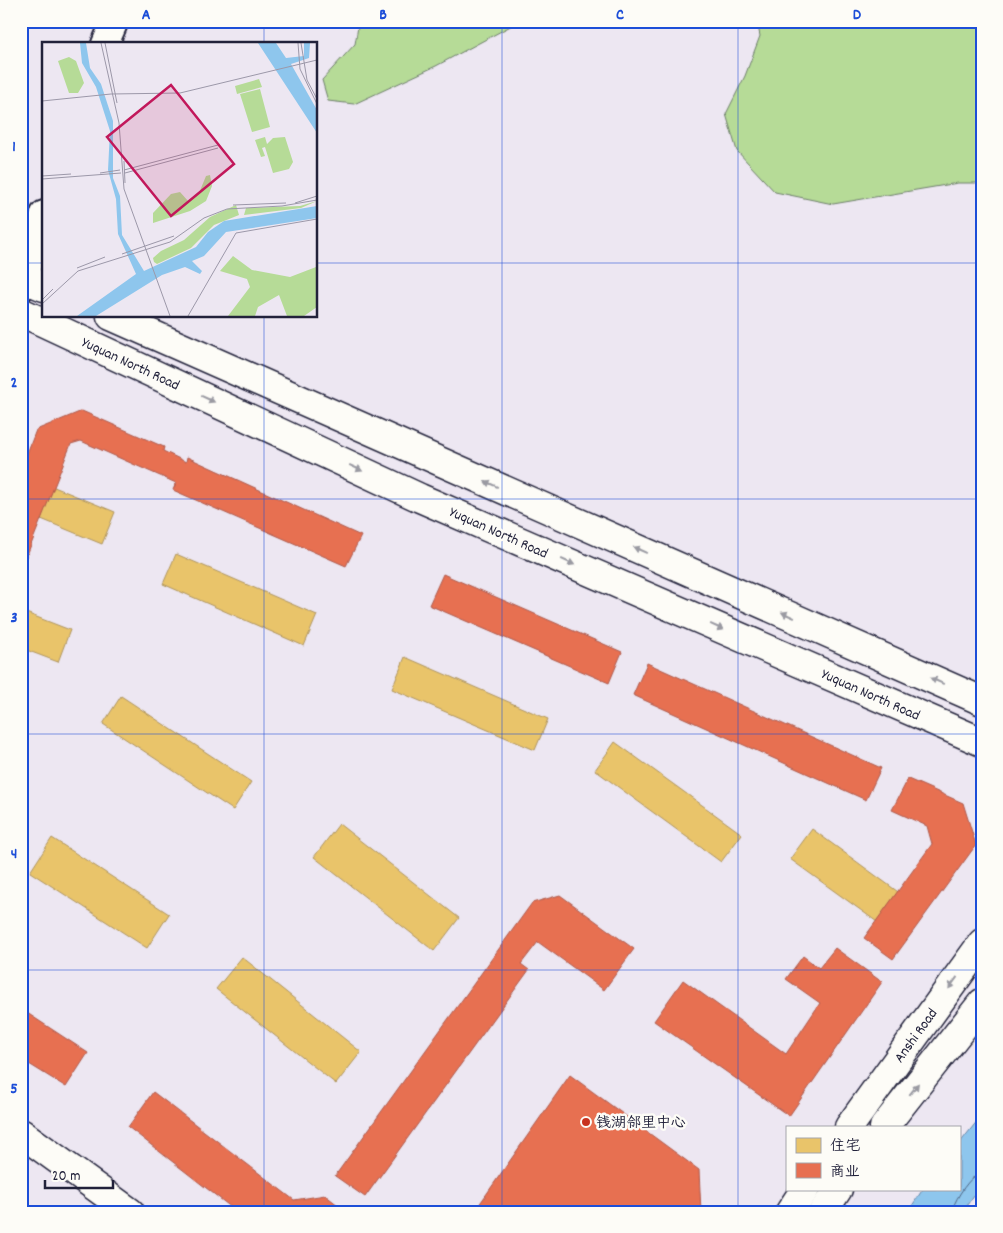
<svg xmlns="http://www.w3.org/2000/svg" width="1003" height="1233" font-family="Dekko,'LXGW WenKai TC',sans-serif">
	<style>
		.green { fill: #b6db97; stroke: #6c7e69 }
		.water { fill: #8ec6ed; stroke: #6384a6 }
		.homes { fill: #e9c46a; stroke: #ad935c }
		.shops { fill: #e76f51; stroke: #ac584a }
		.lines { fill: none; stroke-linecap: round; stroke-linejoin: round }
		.shore { stroke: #4d6482; stroke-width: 1 }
		.minor-casing { stroke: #22223b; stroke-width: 30 }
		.tertiary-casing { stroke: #22223b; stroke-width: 31 }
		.primary-casing { stroke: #22223b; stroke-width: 31 }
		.minor { stroke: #fdfcf7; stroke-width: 26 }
		.tertiary { stroke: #fdfcf7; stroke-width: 28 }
		.primary { stroke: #fdfcf7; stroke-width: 28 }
		.oneway { fill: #9a9aa2 }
		.grid { fill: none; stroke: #1d4ed8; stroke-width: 1; stroke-opacity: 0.55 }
		.poi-dot { fill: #c8321e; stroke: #fdfcf7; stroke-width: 2 }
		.labels { text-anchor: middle; stroke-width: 5; stroke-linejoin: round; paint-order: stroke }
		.street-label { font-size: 15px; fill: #22223b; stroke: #fdfcf7 }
		.poi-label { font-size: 15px; fill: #22223b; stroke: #fdfcf7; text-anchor: start }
		.inset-road { fill: none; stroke: #9c98a9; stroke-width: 1 }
		.view { fill: #c2185b; fill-opacity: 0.15; stroke: #c2185b; stroke-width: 2.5 }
		.inset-edge { fill: none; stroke: #22223b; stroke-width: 2.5 }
		.neatline { fill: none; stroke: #1d4ed8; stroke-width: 2 }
		.grid-label { font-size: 16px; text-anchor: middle; font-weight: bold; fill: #1d4ed8 }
	</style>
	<rect width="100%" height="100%" fill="#ede7f2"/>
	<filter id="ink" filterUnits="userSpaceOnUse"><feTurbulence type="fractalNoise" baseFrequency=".02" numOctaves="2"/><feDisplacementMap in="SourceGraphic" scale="10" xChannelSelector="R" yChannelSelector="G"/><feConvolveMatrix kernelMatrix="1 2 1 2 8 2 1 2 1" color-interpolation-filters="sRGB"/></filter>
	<g filter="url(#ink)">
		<g class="green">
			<polygon points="359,21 520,21 436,66 354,104 328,101 322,80 355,44"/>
			<polygon points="757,21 982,21 982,183 958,183 833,204 775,192 737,151 726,114 745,76 760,36"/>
		</g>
		<polygon class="water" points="982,1115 982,1184 962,1212 908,1212 923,1189 959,1189 959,1144"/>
		<g class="homes">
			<polygon points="42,482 115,512 102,544 29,514"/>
			<polygon points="176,554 317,615 304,646 163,584"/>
			<polygon points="21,611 70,630 58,662 21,648"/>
			<polygon points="405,657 548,719 535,750 392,689"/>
			<polygon points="121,696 251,782 233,810 103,724"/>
			<polygon points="615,742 742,834 721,862 595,770"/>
			<polygon points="339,824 459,918 434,951 314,857"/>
			<polygon points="812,829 905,897 884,927 790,859"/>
			<polygon points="52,838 169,914 147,948 30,872"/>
			<polygon points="565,901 631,950 610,979 544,930"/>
			<polygon points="242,957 361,1052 336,1084 216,989"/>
			<polygon points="684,984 783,1055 762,1085 663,1014"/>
			<polygon points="21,1013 85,1054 65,1084 21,1056"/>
			<polygon points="154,1098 285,1199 275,1212 244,1212 133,1126"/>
		</g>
		<g class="shops">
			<polygon points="82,411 164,447 163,451 186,462 187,457 361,536 346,566 173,490 176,483 81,441 71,444 21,570 21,469 36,430"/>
			<polygon points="443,574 622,652 609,683 429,605"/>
			<polygon points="647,663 881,768 866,800 633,695"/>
			<polygon points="908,779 963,803 976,845 893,959 864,938 932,844 927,826 892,810"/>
			<polygon points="560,895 634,949 604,990 538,942 521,964 529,970 365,1197 335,1176 532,903"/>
			<polygon points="835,948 882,982 789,1116 654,1021 683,980 786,1054 820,1003 786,979 803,956 819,968"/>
			<polygon points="21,1009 88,1053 66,1087 21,1059"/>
			<polygon points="570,1075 699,1170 701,1212 474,1212"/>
			<polygon points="153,1092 294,1200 325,1195 347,1212 237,1212 128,1127"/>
		</g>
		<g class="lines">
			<path class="shore" d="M952,1212c0,-8 15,-31 22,-35 3,-2 4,-2 8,-2"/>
			<defs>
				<g id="minor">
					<polyline points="105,44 115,21"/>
					<polyline points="21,288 44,214"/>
				</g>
				<g id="tertiary">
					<polyline points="25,279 44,287"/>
					<polyline points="21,312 420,498 982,742"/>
					<polyline points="111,316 982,701"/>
					<polyline points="21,1133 130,1212"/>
				</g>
				<g id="primary">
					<polyline points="849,1127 982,943"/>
					<polyline points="884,1127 982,1003"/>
					<polyline points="790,1212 805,1189"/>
					<polyline points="823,1212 838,1189"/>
				</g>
			</defs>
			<use href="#minor" class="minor-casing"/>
			<use href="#tertiary" class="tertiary-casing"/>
			<use href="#primary" class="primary-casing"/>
			<use href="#minor" class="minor"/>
			<use href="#tertiary" class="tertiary"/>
			<use href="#primary" class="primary"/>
		</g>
		<defs><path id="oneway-solid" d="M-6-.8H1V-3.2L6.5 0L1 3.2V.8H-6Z" transform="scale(1.25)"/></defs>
		<g class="oneway">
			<use href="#oneway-solid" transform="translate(208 399) rotate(25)"/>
			<use href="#oneway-solid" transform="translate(356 468) rotate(25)"/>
			<use href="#oneway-solid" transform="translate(491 484) rotate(-156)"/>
			<use href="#oneway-solid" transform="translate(640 550) rotate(-156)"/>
			<use href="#oneway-solid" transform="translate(568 562) rotate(24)"/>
			<use href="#oneway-solid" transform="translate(788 615) rotate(-156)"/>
			<use href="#oneway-solid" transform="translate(717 627) rotate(24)"/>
			<use href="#oneway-solid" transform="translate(937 681) rotate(-156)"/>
			<use href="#oneway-solid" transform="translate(953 983) rotate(126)"/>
			<use href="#oneway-solid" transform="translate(914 1089) rotate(-52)"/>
		</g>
	</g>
	<path class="grid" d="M264,21v23M502,21v1191M738,21v1191M21,263h23M316,263h666M264,316v896M21,499h961M21,734h961M21,970h961"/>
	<circle class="poi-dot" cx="586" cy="1122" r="5"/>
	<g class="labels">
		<g class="street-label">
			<text transform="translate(131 363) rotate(25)" y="5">Yuquan North Road</text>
			<text transform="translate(499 532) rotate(24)" y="5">Yuquan North Road</text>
			<text transform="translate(871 694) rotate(24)" y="5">Yuquan North Road</text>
			<text transform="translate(915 1035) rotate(-54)" y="5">Anshi Road</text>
		</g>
		<g class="poi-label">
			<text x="596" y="1127">钱湖邻里中心</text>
		</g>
	</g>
	<g transform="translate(42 42)">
		<rect width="275" height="275" fill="#ede7f2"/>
		<path d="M27,15l7,4 8,22 -6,10h-9l-11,-32zM217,37l3,8 -25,7 -2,-8zM218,47l10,38 -18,5 -12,-38zM223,95l2,7 6,-6 12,-1 8,25 -4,7 -16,4 -8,-26 -3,1 3,8 -4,1 -6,-17zM168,133l2,11 -6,15 -16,10 -37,12v-10l18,-19 9,-2 9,10 10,-9 7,-17zM275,159l-16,7 -57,7 2,-7 54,-2zM194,163l3,10 -25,10 -23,23 -34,16 -3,-2 -1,-4 8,-7 23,-11 26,-23zM191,214l19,14 38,7 26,-10 1,40 -13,9h-17l-8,-21 -21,12 -3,9h-27l22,-29 -3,-8 -27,-8z" fill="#b6db97"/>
		<path d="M38,1h6l4,25 11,16 12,37v57l7,18 2,39 22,36 52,-24 12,-15 16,-11 93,-15v12l-91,14 -22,24 -12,5 10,10 -2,3 -15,-7 -23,8 -66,41h-19l59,-42 -18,-40 -2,-35 -8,-29 2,-39 -14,-44 -14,-24zM216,1h18l10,15 18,-2v-13h6l-1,15 -18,6 26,46v23z" fill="#8ec6ed"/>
		<path class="inset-road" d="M59,1l18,80 5,66 46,127M63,1l12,60M256,1l2,26 17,35M259,1l6,37 10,19M0,59l69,-7 69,-1 137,-33M82,119l1,22M82,128l94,-25M58,131l20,-3M83,131l93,-25M0,134l29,-2M0,137l79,-6M253,161l22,-7M191,163l53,-2M80,212l52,-18M35,226l28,-11M0,258l11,-11M0,262l36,-33 92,-29 34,-24 23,-9 55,-3 35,-6M146,274l48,-83 81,-14"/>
		<path class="view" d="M129,43l63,79 -63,52 -64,-79z"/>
		<rect width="275" height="275" class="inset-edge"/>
	</g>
	<rect width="1003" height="1233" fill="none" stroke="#fdfcf7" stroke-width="55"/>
	<rect x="786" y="1126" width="175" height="65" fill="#fdfcf7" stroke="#a5a5ac"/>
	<rect x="796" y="1138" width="25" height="15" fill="#e9c46a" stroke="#a5a5ac"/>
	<text x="830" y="1150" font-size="15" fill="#22223b">住宅</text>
	<rect x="796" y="1163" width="25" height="15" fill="#e76f51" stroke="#a5a5ac"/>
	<text x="830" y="1176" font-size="15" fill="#22223b">商业</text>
	<path d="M45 1180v8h68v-8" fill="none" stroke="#22223b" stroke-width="2.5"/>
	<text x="52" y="1180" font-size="15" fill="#22223b" stroke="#fdfcf7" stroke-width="4" paint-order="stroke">20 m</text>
	<rect x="28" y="28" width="948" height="1178" class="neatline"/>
	<g class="grid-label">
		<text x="146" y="19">A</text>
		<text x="383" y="19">B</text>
		<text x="620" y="19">C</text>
		<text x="857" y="19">D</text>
		<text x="14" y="151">1</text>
		<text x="14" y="387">2</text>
		<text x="14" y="622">3</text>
		<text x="14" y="858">4</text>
		<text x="14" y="1093">5</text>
	</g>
</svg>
